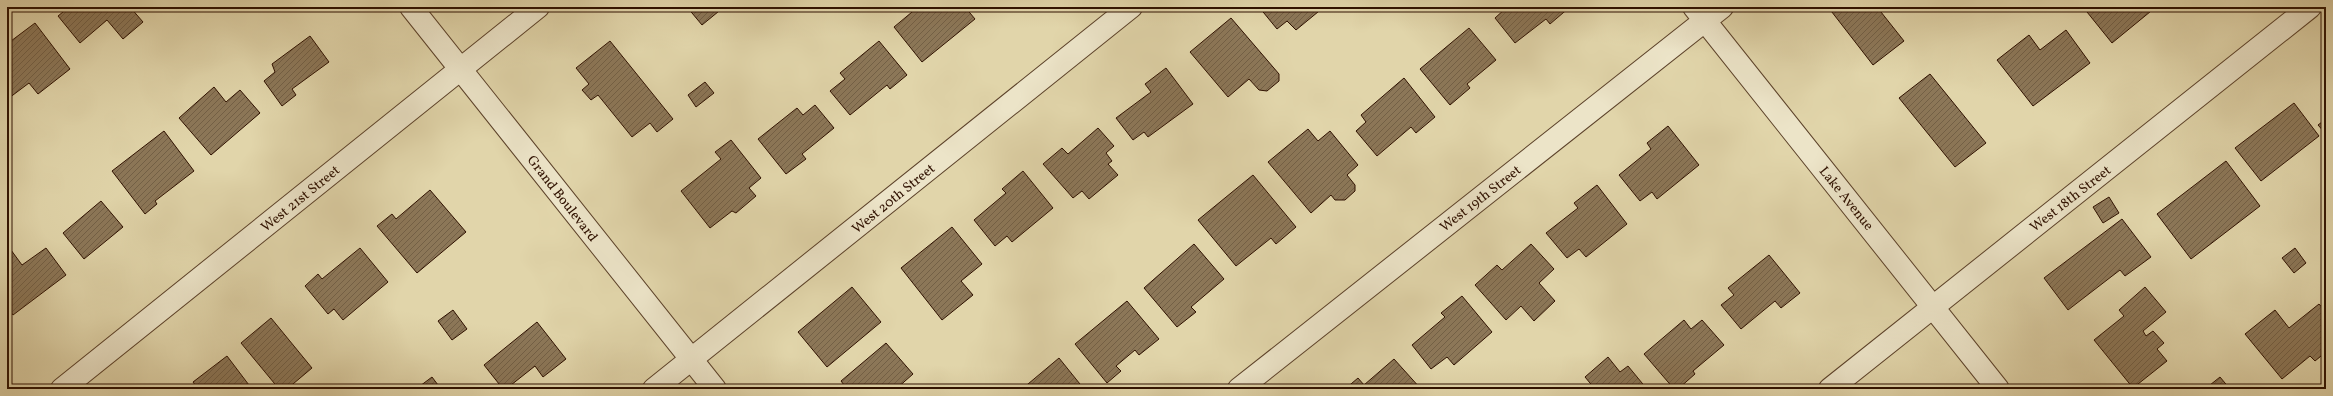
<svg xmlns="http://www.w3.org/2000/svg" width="2333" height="396" font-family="Vollkorn,serif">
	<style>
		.building { fill: url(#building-hatch); stroke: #2f1100 }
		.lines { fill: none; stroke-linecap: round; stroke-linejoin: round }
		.minor-casing { stroke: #5c422a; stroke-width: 24 }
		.minor { stroke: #ece4c8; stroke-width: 22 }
		.labels { text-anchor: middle; stroke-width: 3; stroke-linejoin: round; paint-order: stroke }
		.street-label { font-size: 14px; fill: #2f1100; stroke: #ece4c8 }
	</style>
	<defs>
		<pattern id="building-hatch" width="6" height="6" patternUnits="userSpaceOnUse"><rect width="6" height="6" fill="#8c7758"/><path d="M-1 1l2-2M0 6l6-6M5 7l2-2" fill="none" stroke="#736046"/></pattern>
	</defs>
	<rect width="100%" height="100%" fill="#e1d5aa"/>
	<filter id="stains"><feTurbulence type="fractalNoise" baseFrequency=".005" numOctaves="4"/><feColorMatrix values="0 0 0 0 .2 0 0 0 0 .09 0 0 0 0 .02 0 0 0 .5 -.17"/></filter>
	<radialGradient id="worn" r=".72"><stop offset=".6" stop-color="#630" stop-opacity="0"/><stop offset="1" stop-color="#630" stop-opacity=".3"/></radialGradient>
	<g class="building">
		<polygon points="69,7 130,7 143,22 123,39 107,20 80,43 58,16"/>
		<polygon points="687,7 724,7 702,25"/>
		<polygon points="918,7 965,7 975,19 922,62 894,27"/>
		<polygon points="1259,7 1324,7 1296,30 1287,21 1277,29"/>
		<polygon points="1503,7 1570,7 1550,24 1546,19 1515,43 1495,18 1505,9"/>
		<polygon points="1828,7 1877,7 1904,41 1873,65"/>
		<polygon points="2094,7 2156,7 2112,43 2087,12"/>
		<polygon points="1231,18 1279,74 1279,81 1267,91 1259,90 1249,79 1228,97 1190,52"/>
		<polygon points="35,23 70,69 38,94 29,83 9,98 7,96 7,44"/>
		<polygon points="1469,28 1496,60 1467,84 1470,88 1450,105 1420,69"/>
		<polygon points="2066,30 2090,63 2033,106 1997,60 2029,35 2040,50"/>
		<polygon points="310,36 329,62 292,89 296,95 282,106 264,81 275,72 272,64"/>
		<polygon points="610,41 673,119 657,132 650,123 632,137 598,95 591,100 582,90 589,84 576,68"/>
		<polygon points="879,41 907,75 890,89 887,85 850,115 830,91 845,79 840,73"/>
		<polygon points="1166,68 1193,104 1148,137 1144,132 1133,140 1116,118 1151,92 1145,84"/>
		<polygon points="1930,74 1986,143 1955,167 1899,98"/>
		<polygon points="1404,78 1435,117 1416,133 1411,127 1377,156 1356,131 1366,122 1361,115"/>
		<polygon points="705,82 714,93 696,107 688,95"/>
		<polygon points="214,87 226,102 240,90 260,113 211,155 179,118"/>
		<polygon points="2294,103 2319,136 2261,181 2235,148"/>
		<polygon points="815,105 834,128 802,154 806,159 786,174 758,139 797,108 803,115"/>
		<polygon points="2326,119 2326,134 2318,125"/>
		<polygon points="1668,126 1699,165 1657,199 1652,192 1640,201 1619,175 1651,149 1647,143"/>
		<polygon points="1098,128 1114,146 1106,153 1112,161 1108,164 1118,175 1089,199 1082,191 1073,198 1043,164 1062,148 1068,154"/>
		<polygon points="1308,129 1318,141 1330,131 1358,165 1347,175 1355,185 1355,191 1345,200 1335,200 1331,195 1311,213 1268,162"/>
		<polygon points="164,131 194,171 155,201 157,204 145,214 112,171"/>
		<polygon points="731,140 761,178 749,188 756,196 736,213 732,211 710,228 681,191 721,159 715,152"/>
		<polygon points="2226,161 2260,206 2191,259 2157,214"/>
		<polygon points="1023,171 1053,208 1012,242 1007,236 995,246 974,220 1006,193 1002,189"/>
		<polygon points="1253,175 1296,227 1276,244 1271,238 1236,266 1198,220"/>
		<polygon points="1597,185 1627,224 1586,257 1579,249 1567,258 1546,233 1578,208 1574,203"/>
		<polygon points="430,190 466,232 417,273 377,226 392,214 396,219"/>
		<polygon points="2109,197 2119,213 2103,223 2093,207"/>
		<polygon points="101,201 123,227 84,259 63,233"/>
		<polygon points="2122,219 2151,257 2125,276 2120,270 2068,310 2044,278"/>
		<polygon points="952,227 982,264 961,281 973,295 942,320 901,268"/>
		<polygon points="1194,244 1224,279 1191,307 1196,312 1177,327 1144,288"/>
		<polygon points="1531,244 1554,269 1539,283 1555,301 1534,321 1521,306 1506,320 1475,285 1497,265 1502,270"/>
		<polygon points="46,248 66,275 13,315 7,307 7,252 11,250 22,265"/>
		<polygon points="360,248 388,282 343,320 334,309 328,314 305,286 318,274 322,279"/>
		<polygon points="2295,248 2306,263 2294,273 2282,258"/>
		<polygon points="1769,255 1800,293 1781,308 1775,301 1741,329 1721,305 1734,295 1728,288"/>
		<polygon points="852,287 881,322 827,367 798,332"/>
		<polygon points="2145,287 2166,312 2143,331 2146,336 2153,331 2164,343 2157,349 2167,361 2133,388 2094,340 2124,316 2119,310"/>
		<polygon points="1462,296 1492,332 1454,365 1447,357 1431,369 1412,345 1445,317 1441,313"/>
		<polygon points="1127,301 1159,339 1139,355 1135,350 1116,366 1121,371 1107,383 1075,344"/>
		<polygon points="2319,304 2326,312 2326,352 2315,361 2310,356 2282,379 2245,334 2275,310 2289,328"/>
		<polygon points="453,310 467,329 452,340 438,321"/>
		<polygon points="271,318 312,368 287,389 279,389 241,343"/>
		<polygon points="1684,320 1691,329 1702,320 1724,345 1693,371 1695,374 1678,389 1674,389 1644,354"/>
		<polygon points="537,322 566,359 543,377 535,366 506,389 503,389 484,365"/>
		<polygon points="886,343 913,374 896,389 847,389 841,381"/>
		<polygon points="227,356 252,389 198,389 193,382"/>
		<polygon points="1608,357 1620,372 1628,366 1647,389 1595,389 1585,377"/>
		<polygon points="1059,358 1084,389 1022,389"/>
		<polygon points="1394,359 1421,389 1345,389 1358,378 1364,385"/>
		<polygon points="432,377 441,389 416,389"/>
		<polygon points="2220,377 2230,389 2205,389"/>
	</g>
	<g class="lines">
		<defs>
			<g id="minor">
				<polyline points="411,7 715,389"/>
				<polyline points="1694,7 1998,389"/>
				<polyline points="62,389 538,7"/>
				<polyline points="654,389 1131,7"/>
				<polyline points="1239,389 1722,7"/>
				<polyline points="1830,389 2310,7"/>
			</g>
		</defs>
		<use href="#minor" class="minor-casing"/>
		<use href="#minor" class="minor"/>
	</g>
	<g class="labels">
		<g class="street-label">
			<text transform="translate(300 198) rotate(-39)" y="5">West 21st Street</text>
			<text transform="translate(563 198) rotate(52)" y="5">Grand Boulevard</text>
			<text transform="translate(893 198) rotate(-39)" y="5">West 20th Street</text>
			<text transform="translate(1480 198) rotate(-38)" y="5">West 19th Street</text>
			<text transform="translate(1847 198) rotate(51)" y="5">Lake Avenue</text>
			<text transform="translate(2070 198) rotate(-38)" y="5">West 18th Street</text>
		</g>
	</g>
	<rect width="2333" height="396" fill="none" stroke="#e1d5aa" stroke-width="24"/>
	<rect x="8" y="8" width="2317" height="380" fill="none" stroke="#2f1100" stroke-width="2"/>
	<rect x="12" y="12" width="2309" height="372" fill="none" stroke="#2f1100"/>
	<rect width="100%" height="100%" filter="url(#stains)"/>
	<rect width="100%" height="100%" fill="url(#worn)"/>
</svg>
